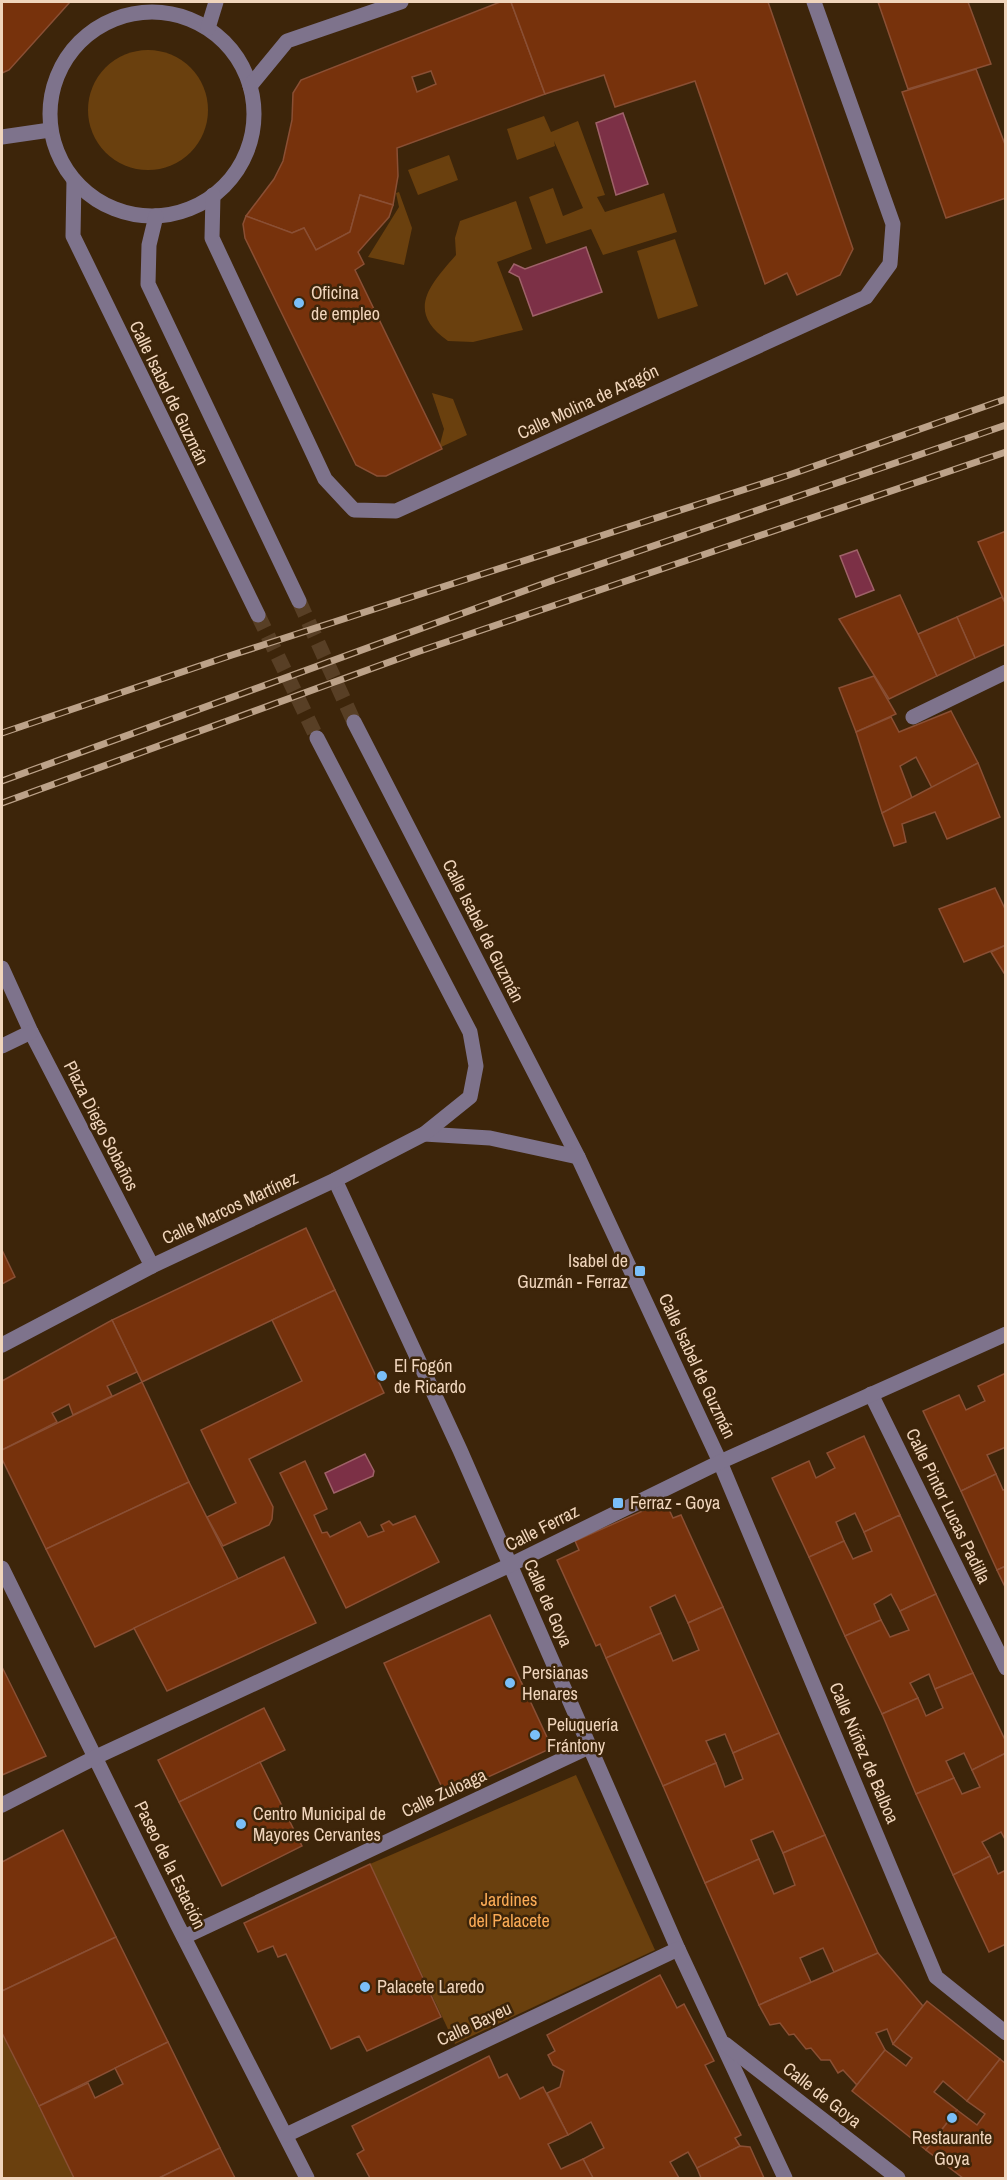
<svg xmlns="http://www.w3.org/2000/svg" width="1007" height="2180" font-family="'Archivo Narrow',sans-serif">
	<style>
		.green { fill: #6a400e }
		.water { fill: #7c3046; stroke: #9f6269; stroke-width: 1.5 }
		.building { fill: #77320c; stroke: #8a4f34; stroke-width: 1.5; fill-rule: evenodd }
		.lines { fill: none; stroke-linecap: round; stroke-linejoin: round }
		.minor-tunnel { stroke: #583f25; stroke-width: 15; stroke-dasharray: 15 8; stroke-linecap: butt }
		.minor { stroke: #7e738c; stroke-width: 15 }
		.rail-casing { stroke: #bca289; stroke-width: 7 }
		.rail { stroke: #3d250a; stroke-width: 4.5; stroke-dasharray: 14; stroke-linecap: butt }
		.poi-dot { fill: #7abff8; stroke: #3d250a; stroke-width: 2 }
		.labels { text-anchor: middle; stroke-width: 5; stroke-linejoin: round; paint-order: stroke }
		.poi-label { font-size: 18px; fill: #f0d5bc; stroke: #3d250a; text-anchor: start }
		.street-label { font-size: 18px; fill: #f0d5bc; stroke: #3d250a }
		.park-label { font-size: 18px; fill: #fbab56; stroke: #3d250a }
	</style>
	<rect width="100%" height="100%" fill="#3d250a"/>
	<g class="green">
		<circle cx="148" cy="110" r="60"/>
		<polygon points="544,116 551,132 578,121 605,195 597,197 605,212 664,193 677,232 603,255 591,229 546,244 529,197 553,188 563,216 583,208 554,141 555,146 517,160 507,129"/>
		<polygon points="449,155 458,180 418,195 408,170"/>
		<polygon points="399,192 412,228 404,265 368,257 399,207 396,193"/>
		<path d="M516,201l16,48 -35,13 26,68 -50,12 -25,-1c-43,-30 -18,-56 8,-86l-1,-17 5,-17z"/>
		<polygon points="675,239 698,306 658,319 637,251"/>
		<polygon points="432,393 453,399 467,435 439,448 444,429"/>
		<polygon points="576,1775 655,1950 455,2044 370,1864"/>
		<polygon points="2,2033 74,2178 2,2178"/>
	</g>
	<g class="water">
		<polygon points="623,113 648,184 616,195 596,123"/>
		<polygon points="586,247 602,292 533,316 519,277 509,272 514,264 525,269"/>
		<polygon points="857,550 874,590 856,597 840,556"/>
		<polygon points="365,1454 374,1471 373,1476 334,1493 325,1473"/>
	</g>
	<g class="building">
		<polygon points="2,2 70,2 9,70 2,73"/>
		<path d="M500,2h11l34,92 -148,54 1,28 -5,29 -33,-10 -10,37 -34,18 -12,-22 -12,5 -46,-17 28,-37 9,-18 9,-41 1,-27 8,-13zM431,71l5,13 -19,8 -5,-15z"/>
		<polygon points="511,2 768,2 853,249 840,275 797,295 787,273 765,284 695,81 615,107 604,75 545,94"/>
		<polygon points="878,2 968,2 991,64 908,89"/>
		<polygon points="976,69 1006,147 1006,198 946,218 902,92"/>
		<polygon points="360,195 393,205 389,217 358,252 364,264 355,270 442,449 386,476 377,476 356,465 245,238 243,224 246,216 292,233 304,228 316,250 350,232"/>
		<polygon points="1006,531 1006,605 978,542"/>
		<polygon points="900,595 937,676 889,699 839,619"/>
		<polygon points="1002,597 1006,605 1006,644 975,658 957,617"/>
		<polygon points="957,617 975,658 937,676 918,634"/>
		<polygon points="874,676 896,714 856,732 839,688"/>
		<polygon points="951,711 978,763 932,788 916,757 900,766 912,798 882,813 856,732 891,717 899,732"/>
		<polygon points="978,763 1000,817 947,839 935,812 902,824 906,842 894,846 882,813"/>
		<polygon points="995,888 1006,911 1006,945 964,962 939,909"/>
		<polygon points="1006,945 1006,972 1004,973 991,952"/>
		<polygon points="306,1228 335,1290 142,1382 112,1320"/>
		<polygon points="2,1250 15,1277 2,1284"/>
		<polygon points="335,1290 384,1393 249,1459 273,1507 272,1519 269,1525 223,1546 207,1517 236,1503 201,1430 302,1381 272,1320"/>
		<polygon points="112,1320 137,1372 107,1386 112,1396 73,1415 69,1404 52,1413 57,1422 2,1450 2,1381"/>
		<polygon points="1006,1373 1006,1447 987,1455 996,1474 961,1491 923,1411 959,1395 966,1410 985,1401 978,1386"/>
		<polygon points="142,1382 189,1482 46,1549 2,1459 2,1450"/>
		<polygon points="864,1436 900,1515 864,1532 855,1513 836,1522 844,1541 809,1557 772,1478 809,1461 816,1478 835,1468 827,1453"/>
		<polygon points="305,1461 327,1509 314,1515 322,1533 327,1532 330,1537 360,1522 368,1537 384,1531 381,1525 389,1521 393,1525 415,1516 439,1562 346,1608 280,1473"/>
		<polygon points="996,1474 1003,1490 1006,1489 1006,1566 997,1570 961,1491"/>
		<polygon points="189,1482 238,1579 95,1647 46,1549"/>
		<polygon points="665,1501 673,1518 681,1515 723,1607 688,1623 675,1595 650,1607 661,1633 606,1658 600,1644 596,1646 557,1560 579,1550 575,1541"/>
		<polygon points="900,1515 936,1594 900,1611 891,1594 874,1604 881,1620 845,1636 809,1557 844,1541 853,1559 872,1551 864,1532"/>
		<polygon points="284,1557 316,1623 167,1691 134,1628"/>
		<polygon points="1006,1566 1006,1589 997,1570"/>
		<polygon points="936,1594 973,1673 935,1689 929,1674 910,1683 918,1698 882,1714 845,1636 881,1620 890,1637 909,1630 900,1611"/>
		<polygon points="723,1607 779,1733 733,1753 725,1734 706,1741 716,1763 663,1786 606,1658 661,1633 673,1661 699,1650 688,1623"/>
		<polygon points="490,1615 552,1748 446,1796 384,1663"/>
		<polygon points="2,1667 46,1756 2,1775"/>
		<polygon points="973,1673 1006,1742 1006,1753 972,1770 964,1753 946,1761 954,1778 916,1794 882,1714 918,1698 926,1716 943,1708 935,1689"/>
		<polygon points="264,1708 285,1750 179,1802 158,1760"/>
		<polygon points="779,1733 825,1835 783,1853 773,1831 751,1840 759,1859 705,1883 663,1786 716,1763 725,1787 743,1779 733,1753"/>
		<polygon points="1006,1753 1006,1841 1001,1832 982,1842 990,1856 953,1875 916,1794 954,1778 962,1794 980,1787 972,1770"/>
		<polygon points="260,1762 302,1846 222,1886 179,1802"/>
		<polygon points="63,1830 116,1937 2,1991 2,1862"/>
		<polygon points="825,1835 878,1953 834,1972 823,1948 800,1958 811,1982 759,2005 705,1883 759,1859 774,1894 795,1885 783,1853"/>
		<polygon points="990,1856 998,1874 1006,1870 1006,1944 989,1952 953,1875"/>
		<polygon points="370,1864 441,2017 367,2051 359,2036 331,2049 286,1954 278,1957 273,1946 258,1952 244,1923"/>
		<polygon points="116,1937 168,2042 39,2106 2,2033 2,1991"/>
		<polygon points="878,1953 923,2006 893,2044 887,2029 876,2033 885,2050 857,2085 843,2070 838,2073 830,2060 821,2060 811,2048 806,2049 794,2034 789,2035 780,2023 770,2025 759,2005"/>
		<polygon points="660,1975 677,2008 684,2004 714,2061 705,2065 741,2135 735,2138 740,2146 697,2168 688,2152 670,2162 679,2178 593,2178 583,2159 604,2148 591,2122 568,2135 547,2093 560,2087 564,2071 553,2065 548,2055 555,2051 547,2035"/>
		<polygon points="927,2001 1000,2059 967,2101 943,2081 934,2092 957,2110 926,2150 852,2091 885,2050 906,2066 912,2058 893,2044"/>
		<polygon points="168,2042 220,2148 159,2178 74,2178 39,2106 88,2083 95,2098 123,2084 115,2068"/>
		<polygon points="489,2056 499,2078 507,2074 520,2099 543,2087 568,2135 548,2144 561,2169 583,2159 593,2178 370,2178 357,2154 364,2150 352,2126"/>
		<polygon points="1000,2059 1006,2064 1006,2178 963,2178 926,2150 957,2110 977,2125 985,2114 967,2101"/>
		<polygon points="740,2146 750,2147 764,2178 701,2178 697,2168"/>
		<polygon points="220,2148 235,2178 159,2178"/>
	</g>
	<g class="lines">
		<g class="minor-tunnel">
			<polyline points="299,601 354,722"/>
			<polyline points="258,615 317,738"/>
		</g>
		<g class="minor">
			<circle cx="152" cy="114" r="102"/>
			<polyline points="208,28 216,2"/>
			<polyline points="250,86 287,41 401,2"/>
			<polyline points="2,137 50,130"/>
			<polyline points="74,180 73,236 258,615"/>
			<polyline points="213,195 212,238 325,479 354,510 396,511 866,297 890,264 893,224 814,2"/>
			<polyline points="156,216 149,245 148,284 299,601"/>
			<polyline points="913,717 1006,672"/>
			<polyline points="354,722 578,1157 720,1462 936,1977 1006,2033"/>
			<polyline points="2,968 31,1032 152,1266"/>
			<polyline points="2,1046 31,1032"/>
			<polyline points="424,1134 490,1138 578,1157"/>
			<polyline points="335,1180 460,1450 678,1949 785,2178"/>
			<polyline points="2,1345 152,1266 335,1180 424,1134 470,1097 476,1066 470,1032 317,738"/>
			<polyline points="871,1394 1006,1668"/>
			<polyline points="2,1568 177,1924 307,2178"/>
			<polyline points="2,1805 96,1757 510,1565 720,1462 1006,1334"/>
			<polyline points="184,1937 591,1746"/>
			<polyline points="725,2044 898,2178"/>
			<polyline points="286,2135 678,1949"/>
		</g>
		<defs>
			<g id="rail">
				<polyline points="2,733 232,655 789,475 1006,399"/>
				<polyline points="2,781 551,581 1006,425"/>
				<polyline points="2,803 417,652 1006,452"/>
			</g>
		</defs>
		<use href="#rail" class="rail-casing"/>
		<use href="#rail" class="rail"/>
	</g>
	<g class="poi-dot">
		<circle cx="299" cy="303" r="6"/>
		<rect x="634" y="1265" width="12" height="12" rx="3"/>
		<circle cx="382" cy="1376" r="6"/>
		<rect x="612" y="1497" width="12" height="12" rx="3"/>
		<circle cx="510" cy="1683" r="6"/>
		<circle cx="535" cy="1735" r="6"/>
		<circle cx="241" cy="1824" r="6"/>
		<circle cx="365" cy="1987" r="6"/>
		<circle cx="952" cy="2118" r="6"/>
	</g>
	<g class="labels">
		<g class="poi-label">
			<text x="311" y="299">Oficina<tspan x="311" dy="21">de empleo</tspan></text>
			<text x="628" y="1267" text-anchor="end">Isabel de<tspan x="628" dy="21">Guzmán - Ferraz</tspan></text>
			<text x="394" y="1372">El Fogón<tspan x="394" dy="21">de Ricardo</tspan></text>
			<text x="630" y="1509">Ferraz - Goya</text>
			<text x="522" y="1679">Persianas<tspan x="522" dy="21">Henares</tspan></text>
			<text x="547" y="1731">Peluquería<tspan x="547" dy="21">Frántony</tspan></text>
			<text x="253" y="1820">Centro Municipal de<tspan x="253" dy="21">Mayores Cervantes</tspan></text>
			<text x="377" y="1993">Palacete Laredo</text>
			<text x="952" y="2144" text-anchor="middle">Restaurante<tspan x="952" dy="21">Goya</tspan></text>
		</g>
		<g class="street-label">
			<text transform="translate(169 393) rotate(64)" y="6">Calle Isabel de Guzmán</text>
			<text transform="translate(588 402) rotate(-25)" y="6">Calle Molina de Aragón</text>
			<text transform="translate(483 931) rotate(63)" y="6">Calle Isabel de Guzmán</text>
			<text transform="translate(101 1126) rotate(63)" y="6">Plaza Diego Sobaños</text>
			<text transform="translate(230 1208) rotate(-25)" y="6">Calle Marcos Martínez</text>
			<text transform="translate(697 1366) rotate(65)" y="6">Calle Isabel de Guzmán</text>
			<text transform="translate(948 1506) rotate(64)" y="6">Calle Pintor Lucas Padilla</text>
			<text transform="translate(542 1528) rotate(-27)" y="6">Calle Ferraz</text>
			<text transform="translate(548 1603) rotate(66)" y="6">Calle de Goya</text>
			<text transform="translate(864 1753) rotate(67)" y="6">Calle Núñez de Balboa</text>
			<text transform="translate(444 1793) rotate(-25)" y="6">Calle Zuloaga</text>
			<text transform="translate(170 1865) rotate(64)" y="6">Paseo de la Estación</text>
			<text transform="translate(474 2024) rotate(-25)" y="6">Calle Bayeu</text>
			<text transform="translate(822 2095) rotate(38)" y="6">Calle de Goya</text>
		</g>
		<g class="park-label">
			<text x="509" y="1906">Jardines<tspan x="509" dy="21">del Palacete</tspan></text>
		</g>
	</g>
	<rect width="1007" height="2180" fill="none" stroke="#f0d5bc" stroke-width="6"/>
</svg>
